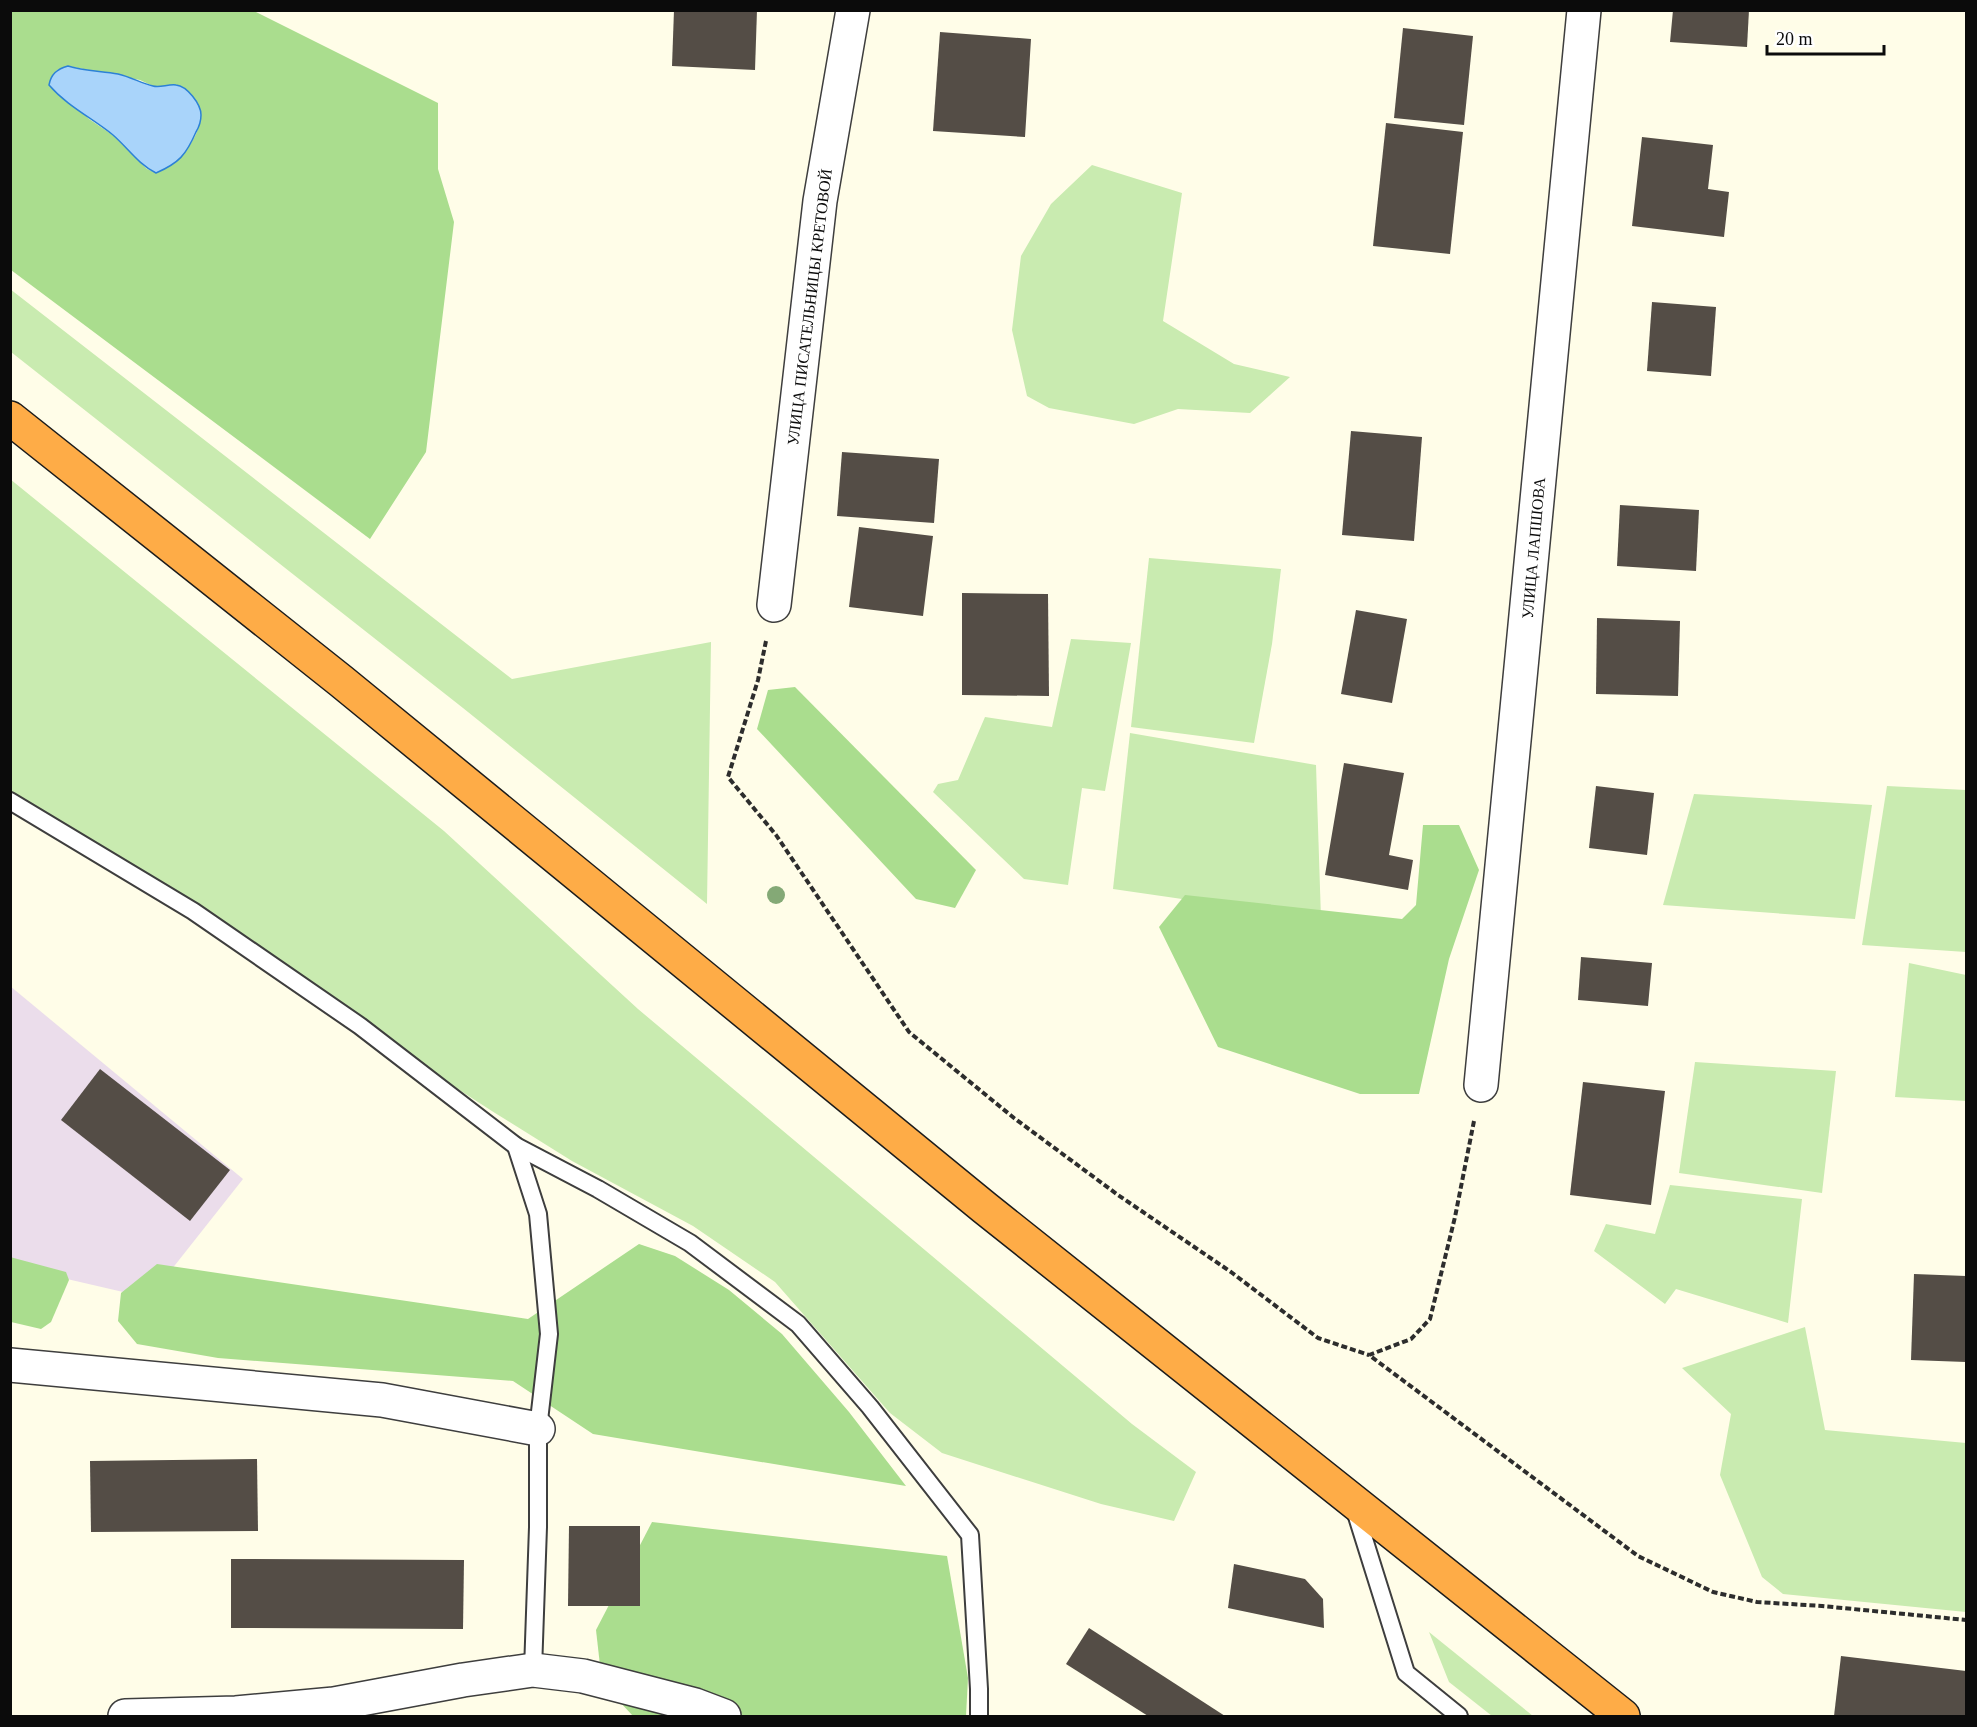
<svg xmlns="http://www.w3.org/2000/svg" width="1977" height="1727" font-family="'Times New Roman',serif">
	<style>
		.industrial { fill: #ebddeb }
		.green { fill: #c9ebb0 }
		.forest { fill: #aadd8e; fill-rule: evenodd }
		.water { fill: #a9d4fa; stroke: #2c81d6; stroke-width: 1.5 }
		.building { fill: #544d46 }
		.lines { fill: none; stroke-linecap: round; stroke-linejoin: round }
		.lane-casing { stroke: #3e3e3e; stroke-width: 20 }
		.street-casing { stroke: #3e3e3e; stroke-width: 36 }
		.highway-casing { stroke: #1c1c1c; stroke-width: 36 }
		.path { stroke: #2d2d2d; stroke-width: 4; stroke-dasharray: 6 3; stroke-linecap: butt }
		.lane { stroke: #fff; stroke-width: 16 }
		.street { stroke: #fff; stroke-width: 33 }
		.highway { stroke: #feac47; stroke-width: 33 }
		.tree { fill: #84a976 }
		.labels { text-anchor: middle; stroke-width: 6; stroke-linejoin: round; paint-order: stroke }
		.street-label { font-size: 16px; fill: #0b0b0b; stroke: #fff }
	</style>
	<rect width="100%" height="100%" fill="#fffde8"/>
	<polygon class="industrial" points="10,986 243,1179 149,1298 11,1266"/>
	<g class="green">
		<polygon points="1092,165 1182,193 1163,321 1234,364 1290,377 1250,413 1178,409 1134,424 1049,408 1027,396 1012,330 1021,256 1051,204"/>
		<polygon points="10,289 512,679 711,642 707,904 463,708 11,352"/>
		<polygon points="10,479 444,831 638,1009 1132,1424 1196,1472 1174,1521 1101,1504 942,1453 890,1413 775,1282 693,1226 572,1161 495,1113 11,801"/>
		<polygon points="1149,558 1281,569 1272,644 1254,743 1131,727"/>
		<polygon points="1071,639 1131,643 1105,791 1082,788 1068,885 1024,879 933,792 938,784 958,780 985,717 1052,727"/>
		<polygon points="1130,733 1316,765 1321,919 1113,889"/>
		<polygon points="1887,786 1966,790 1966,952 1862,945"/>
		<polygon points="1694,794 1872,805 1855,919 1663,905"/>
		<polygon points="1909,963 1966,975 1966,1101 1895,1097"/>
		<polygon points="1695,1062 1836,1071 1822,1193 1679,1173"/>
		<polygon points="1670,1185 1802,1199 1788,1323 1676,1289 1665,1304 1594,1251 1606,1224 1655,1234"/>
		<polygon points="1805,1327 1825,1430 1966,1443 1966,1612 1783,1594 1762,1577 1720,1475 1731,1414 1682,1368"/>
		<polygon points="1429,1632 1533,1716 1492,1716 1449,1682"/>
	</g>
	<g class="forest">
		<path d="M10,11h244l184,92v66l16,53 -28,230 -56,87 -359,-269zM68,66l72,14 15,7 24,-2c23,18 28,35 10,61 -7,11 -23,19 -33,27l-9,-4 -33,-33 -25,-17 -39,-40 7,-9z"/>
		<polygon points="795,687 976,870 955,908 916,899 757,729 768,690"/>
		<polygon points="1423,825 1459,825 1479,870 1449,959 1419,1094 1360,1094 1218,1047 1159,927 1185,895 1402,919 1416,905"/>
		<polygon points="639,1244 675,1256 729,1290 782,1334 849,1412 906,1486 593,1434 513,1381 218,1358 137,1344 118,1321 121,1293 157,1264 528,1319"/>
		<polygon points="10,1257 66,1272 69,1280 51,1322 41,1329 11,1322"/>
		<polygon points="652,1522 947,1556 968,1678 966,1716 633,1716 602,1683 596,1630"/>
	</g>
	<path class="water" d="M68,66c16,5 34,5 50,8 13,3 23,9 35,12 7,2 15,-2 23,-1 11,1 25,19 25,30 0,6 -2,12 -5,17 -10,23 -17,31 -40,41 -18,-9 -28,-25 -43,-38 -21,-17 -46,-29 -64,-50 2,-11 8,-16 19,-19z"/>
	<g class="building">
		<polygon points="674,10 757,10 755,70 672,66"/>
		<polygon points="1673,10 1749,10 1747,47 1670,42"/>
		<polygon points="1403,28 1473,36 1464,125 1394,118"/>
		<polygon points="940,32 1031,39 1025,137 933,131"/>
		<polygon points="1386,123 1463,132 1450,254 1373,246"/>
		<polygon points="1642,137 1713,145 1708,189 1729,192 1724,237 1632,226"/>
		<polygon points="1652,302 1716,307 1711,376 1647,371"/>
		<polygon points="1351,431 1422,437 1414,541 1342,535"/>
		<polygon points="842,452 939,459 934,523 837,516"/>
		<polygon points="1620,505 1699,510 1696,571 1617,566"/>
		<polygon points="859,527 933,536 923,616 849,607"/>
		<polygon points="962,593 1048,594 1049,696 962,695"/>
		<polygon points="1356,610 1407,619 1392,703 1341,694"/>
		<polygon points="1597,618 1680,621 1678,696 1596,694"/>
		<polygon points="1344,763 1404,773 1389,855 1413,860 1408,890 1325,875"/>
		<polygon points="1596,786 1654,793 1647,855 1589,848"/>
		<polygon points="1581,957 1652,963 1648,1006 1578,1000"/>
		<polygon points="100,1069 230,1170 190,1221 61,1120"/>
		<polygon points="1583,1082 1665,1091 1651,1205 1570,1195"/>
		<polygon points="1914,1274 1966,1276 1966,1362 1911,1360"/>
		<polygon points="257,1459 258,1531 91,1532 90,1461"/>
		<polygon points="569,1526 640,1526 640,1606 568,1606"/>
		<polygon points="231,1559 464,1560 463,1629 231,1628"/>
		<polygon points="1234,1564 1305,1579 1323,1599 1324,1628 1228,1608"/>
		<polygon points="1089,1628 1225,1716 1148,1716 1066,1664"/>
		<polygon points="1841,1656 1966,1671 1966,1716 1834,1716"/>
	</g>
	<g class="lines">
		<defs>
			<g id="lane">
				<polyline points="10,801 193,911 360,1026 516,1146 598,1189 690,1243 798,1324 870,1407 970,1535 979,1689 979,1716"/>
				<polyline points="516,1146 538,1214 549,1334 538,1429 538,1527 533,1670"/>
				<polyline points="1354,1507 1406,1673 1459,1716"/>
			</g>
			<g id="street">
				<polyline points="774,605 820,201 853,10"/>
				<polyline points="1481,1085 1584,10"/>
				<polyline points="10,1365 382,1400 538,1429"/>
				<polyline points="125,1716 236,1713 334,1704 463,1680 533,1670 583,1676 695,1705 724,1716"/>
			</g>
			<polyline id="highway" points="10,418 341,681 985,1208 1623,1716"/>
		</defs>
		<use href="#lane" class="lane-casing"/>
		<use href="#street" class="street-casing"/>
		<use href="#highway" class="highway-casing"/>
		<g class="path">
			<polyline points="766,641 758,680 728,777 776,835 909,1032 1014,1118 1118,1195 1231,1272 1318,1338 1369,1355"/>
			<polyline points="1474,1121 1455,1217 1430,1319 1411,1339 1369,1355 1638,1556 1713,1592 1757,1602 1822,1606 1966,1620"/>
		</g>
		<use href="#lane" class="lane"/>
		<use href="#street" class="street"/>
		<use href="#highway" class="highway"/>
	</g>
	<circle class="tree" cx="776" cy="895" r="9"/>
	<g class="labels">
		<g class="street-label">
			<text transform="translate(809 307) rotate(-83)" y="6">УЛИЦА ПИСАТЕЛЬНИЦЫ КРЕТОВОЙ</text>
			<text transform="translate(1533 548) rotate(-85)" y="6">УЛИЦА ЛАПШОВА</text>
		</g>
	</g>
	<rect width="1977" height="1727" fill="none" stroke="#0b0b0b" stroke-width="24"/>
	<path d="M1767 45v9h117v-9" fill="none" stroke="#0b0b0b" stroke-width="3"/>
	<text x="1776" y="45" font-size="18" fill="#0b0b0b" stroke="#ffffff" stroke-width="4.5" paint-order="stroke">20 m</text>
</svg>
